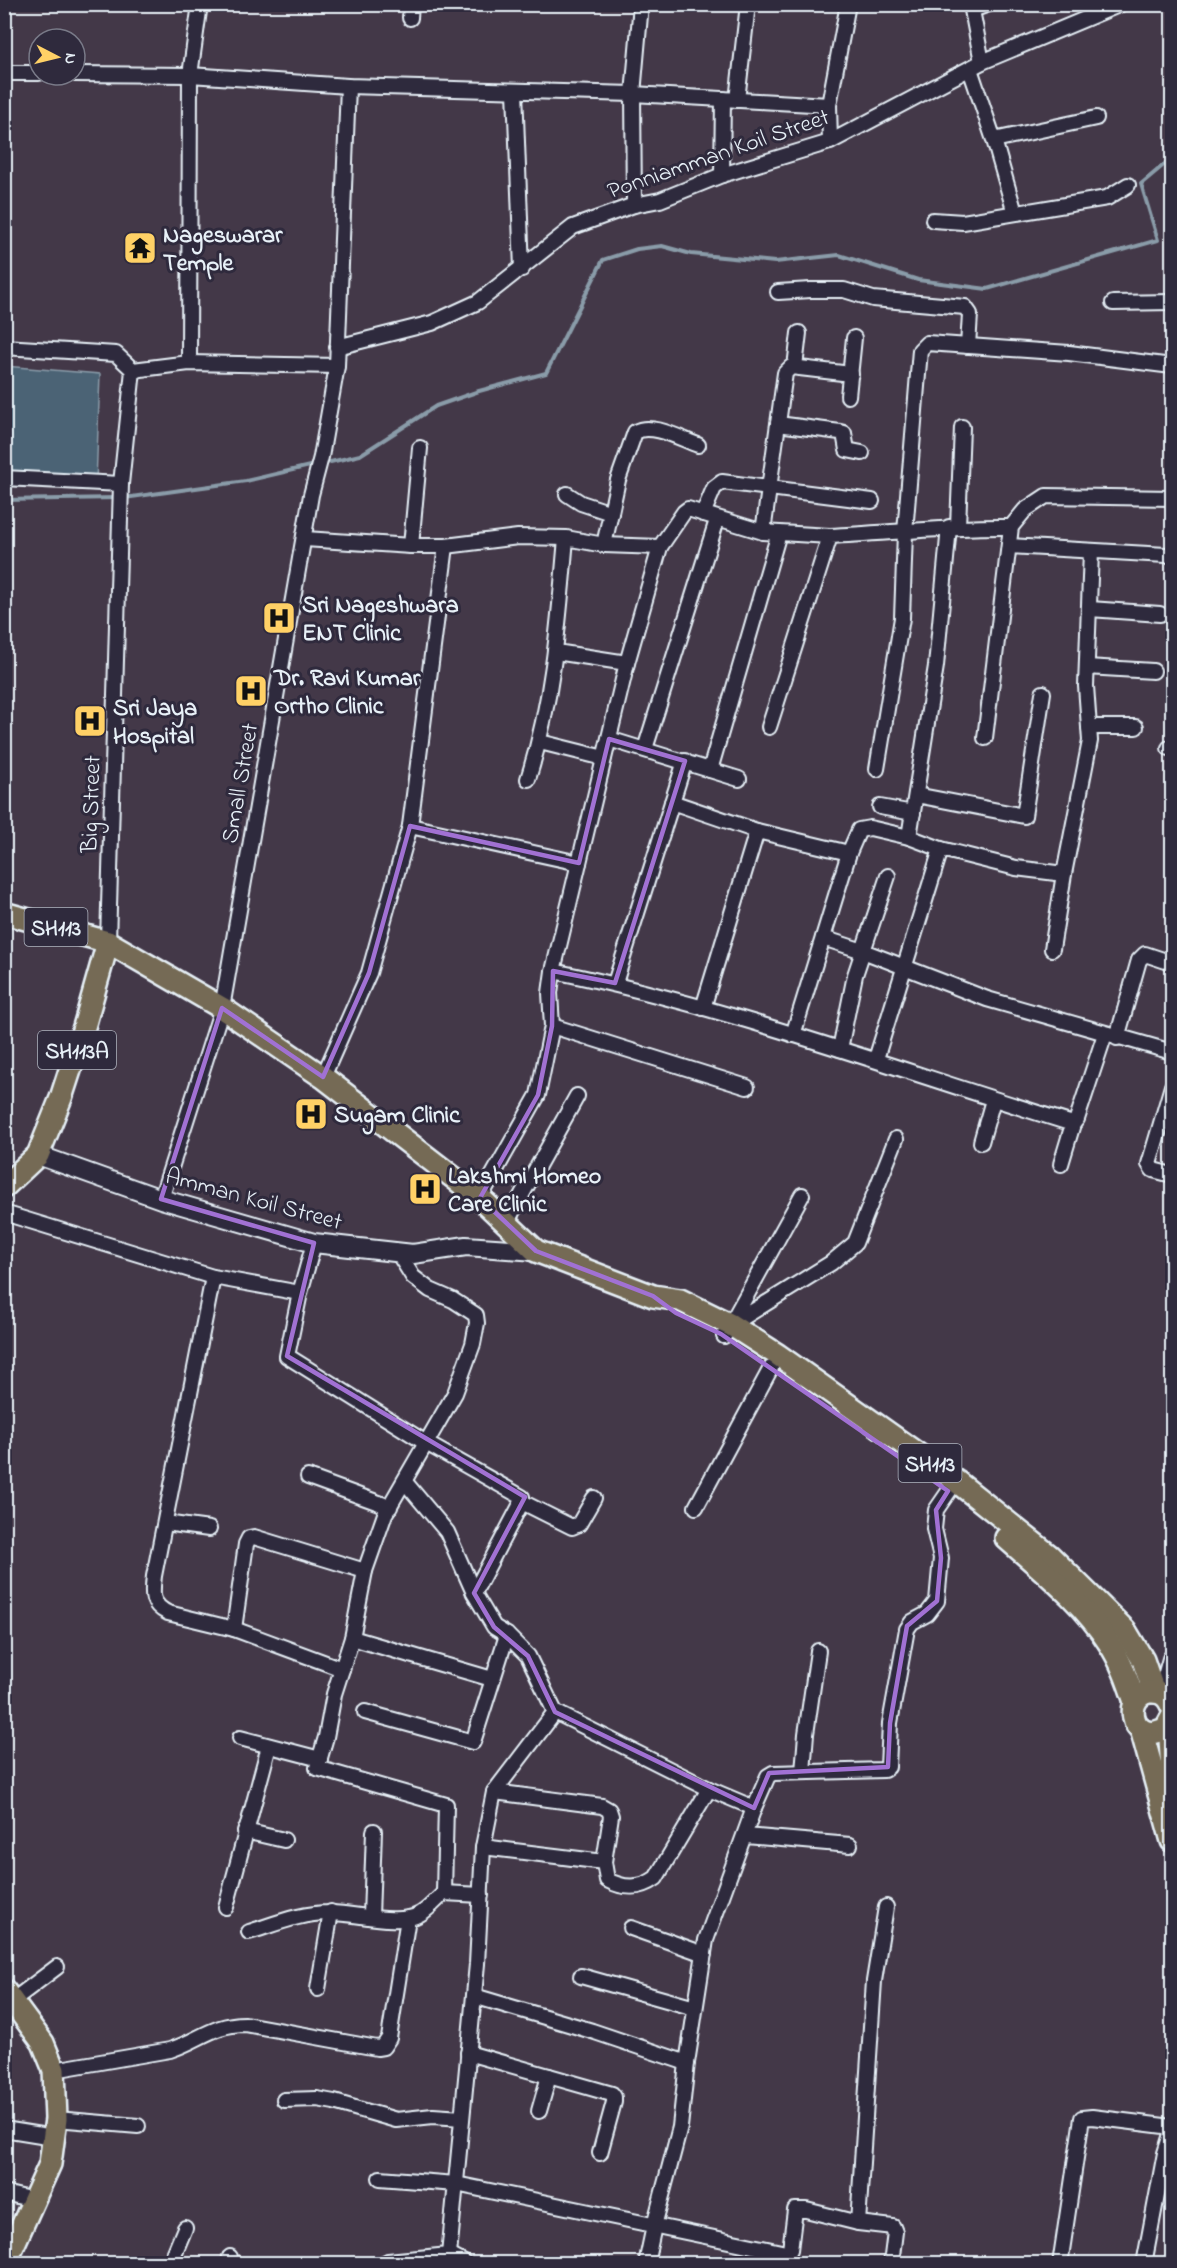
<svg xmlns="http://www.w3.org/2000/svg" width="1177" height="2268" font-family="'Indie Flower',sans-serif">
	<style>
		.water { fill: #4b6375; stroke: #8a9ca9; stroke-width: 1.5 }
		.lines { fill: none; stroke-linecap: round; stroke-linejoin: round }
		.stream { stroke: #8a9ca9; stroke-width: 4 }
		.street-casing { stroke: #e8f1f8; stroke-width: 18 }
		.secondary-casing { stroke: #e8f1f8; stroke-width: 22 }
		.primary-casing { stroke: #e8f1f8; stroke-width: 26 }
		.street { stroke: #2f2a3d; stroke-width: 14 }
		.secondary { stroke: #2f2a3d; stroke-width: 18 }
		.primary { stroke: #746b55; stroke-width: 21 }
		.marked { fill: none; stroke: #a171d3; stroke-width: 4.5; stroke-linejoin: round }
		.labels { text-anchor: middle; stroke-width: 6; stroke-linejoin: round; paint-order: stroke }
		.shield { fill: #2f2a3d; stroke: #b0b5c0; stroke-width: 1.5 }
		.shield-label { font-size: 22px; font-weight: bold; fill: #e8f1f8 }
		.street-label { font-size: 24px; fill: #e8f1f8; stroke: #2f2a3d }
		.poi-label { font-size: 24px; font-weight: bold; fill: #e8f1f8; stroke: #2f2a3d; text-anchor: start }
	</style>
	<rect width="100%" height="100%" fill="#433848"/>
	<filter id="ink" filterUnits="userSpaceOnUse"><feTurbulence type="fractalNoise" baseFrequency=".0167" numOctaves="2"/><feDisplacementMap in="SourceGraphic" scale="12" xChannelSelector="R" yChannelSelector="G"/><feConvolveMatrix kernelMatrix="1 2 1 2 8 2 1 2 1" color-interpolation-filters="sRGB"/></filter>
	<g filter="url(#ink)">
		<polygon class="water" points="4,366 100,374 96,483 5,475"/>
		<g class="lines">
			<g class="stream">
				<polyline points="322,464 360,455 436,406 479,391 546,373 603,260 637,249 662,246 691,254 775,262 839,255 918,280 987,289 1158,240 1141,184 1172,158"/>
				<polyline points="124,498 246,481 314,465"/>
				<polyline points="4,500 116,498"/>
			</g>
			<defs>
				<g id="street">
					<polyline points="410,18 411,4"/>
					<polyline points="982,62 972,10 989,4"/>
					<polyline points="970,69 994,140 1015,213"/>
					<polyline points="4,73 39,73"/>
					<polyline points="75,74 190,75 348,86 633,94 829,105"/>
					<polyline points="515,91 522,269"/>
					<polyline points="737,100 748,4"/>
					<polyline points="994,140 1096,118"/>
					<polyline points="830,142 829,105 848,4"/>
					<polyline points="722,175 723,99"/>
					<polyline points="634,205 633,94 641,4"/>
					<polyline points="933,220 963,222 1107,198 1128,185"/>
					<polyline points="778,292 811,290 844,290 873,299 965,307 970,314 968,346"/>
					<polyline points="1113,303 1172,302"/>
					<polyline points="4,347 116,354 133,370 189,363 337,366"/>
					<polyline points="337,347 432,323 478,302 573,227 634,205 660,200 722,175 830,142 982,62 1121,4"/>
					<polyline points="189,363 190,75 200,4"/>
					<polyline points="795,367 799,333"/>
					<polyline points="848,396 854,338"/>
					<polyline points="778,424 840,432 844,433 847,450 862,453"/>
					<polyline points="4,478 121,484"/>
					<polyline points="567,494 581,503 611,513"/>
					<polyline points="703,514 714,488 722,482 872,501"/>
					<polyline points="958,526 962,427"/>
					<polyline points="763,532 785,373 791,367 851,374"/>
					<polyline points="305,539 411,546 446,546 518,537 566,538 604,545 660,547"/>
					<path d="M604,545l14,-65 17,-48c17,-10 46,7 63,13"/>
					<polyline points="411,546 420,448"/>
					<polyline points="1009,546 1166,555"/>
					<polyline points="1090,609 1160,614"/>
					<polyline points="556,652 627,663"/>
					<polyline points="1087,667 1153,671"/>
					<path d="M769,727l61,-191c61,-3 121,-10 181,-9"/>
					<polyline points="1089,727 1136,727"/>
					<polyline points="985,738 1011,527 1025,510 1046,496 1172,498"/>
					<polyline points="609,739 739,779"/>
					<polyline points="540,742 604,758"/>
					<polyline points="1169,748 1172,748"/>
					<polyline points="645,749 717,520"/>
					<polyline points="877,769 902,618 905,532 920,350 927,343 1069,353 1172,366"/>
					<polyline points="710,770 779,533"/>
					<path d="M528,779c25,-78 31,-159 38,-241"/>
					<polyline points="916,795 1024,816 1043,693"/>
					<polyline points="672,802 757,831 849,853"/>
					<polyline points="880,807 913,813"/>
					<polyline points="410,826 579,863"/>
					<polyline points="909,837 936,666 949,527"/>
					<polyline points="823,938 863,951 987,999 1172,1052"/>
					<polyline points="108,942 121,484 133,370"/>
					<polyline points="1052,949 1064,874 1090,741 1086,686 1091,551"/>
					<path d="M553,971c177,36 348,100 520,153l4,-5 28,-85"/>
					<polyline points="615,983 685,761"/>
					<polyline points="703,1008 757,831"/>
					<polyline points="552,1026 747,1087"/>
					<polyline points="793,1035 849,853 859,830 870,828 909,837 941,849 1016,868 1064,874"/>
					<polyline points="1117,1038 1139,960 1145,954 1172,963"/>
					<polyline points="840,1049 855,975 888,876"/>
					<polyline points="876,1059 941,849"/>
					<polyline points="323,1077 369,973 410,826 446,546"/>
					<polyline points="1172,1086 1149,1164 1153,1170 1172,1175"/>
					<polyline points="981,1142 993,1100"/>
					<polyline points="1061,1164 1073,1124"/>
					<polyline points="480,1198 538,1095 552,1026 550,993 553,971 627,663 660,547 684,512 688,509 763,532 830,536"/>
					<polyline points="161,1199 222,1008 311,495 321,457 337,366 348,86"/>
					<polyline points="4,1213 213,1277 300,1293"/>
					<polyline points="506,1223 577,1096"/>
					<polyline points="314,1243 300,1293 287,1356 426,1443 522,1497 522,1502 474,1593"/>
					<polyline points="398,1253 413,1277 430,1290 453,1300 476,1315 477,1323 473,1344 455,1393 385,1514 365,1571 352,1638 334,1694 326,1737 317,1768 446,1805 444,1893"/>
					<path d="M213,1277l-59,299c-2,18 -4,28 14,37l66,16 108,40"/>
					<polyline points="731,1325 831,1263 855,1243 896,1139"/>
					<polyline points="724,1336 802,1195"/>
					<polyline points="308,1477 390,1507"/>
					<polyline points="405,1482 447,1532 474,1593 494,1627 507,1635 528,1656 555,1712 709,1789 754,1808"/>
					<polyline points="522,1502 572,1527 579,1524 594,1498"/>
					<polyline points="696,1507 771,1368"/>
					<polyline points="165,1523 209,1529"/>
					<polyline points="234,1629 246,1544 249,1538 254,1537 365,1571"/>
					<polyline points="352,1638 492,1679"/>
					<polyline points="365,1712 473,1742 507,1635"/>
					<polyline points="240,1738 320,1759"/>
					<polyline points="803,1772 806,1734 818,1651"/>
					<path d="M494,1792l108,14 7,4 2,6 -7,46 3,18c17,9 34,9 49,-2l53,-89"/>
					<polyline points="245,1831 284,1840"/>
					<polyline points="746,1836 850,1845"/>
					<polyline points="483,1847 604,1862"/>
					<polyline points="226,1907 269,1746"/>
					<polyline points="371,1917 374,1831"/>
					<polyline points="631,1928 704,1954"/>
					<path d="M249,1932c26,-8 52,-19 80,-19 24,-1 69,14 91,1 9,-5 17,-15 24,-21l37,2"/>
					<polyline points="581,1976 695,2008"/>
					<polyline points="318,1989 331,1912"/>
					<polyline points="474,1996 592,2031 687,2063"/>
					<polyline points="12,2001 57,1967"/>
					<polyline points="468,2053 612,2094 614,2097 614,2102 600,2153"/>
					<path d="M54,2070l116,-20c29,-9 43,-26 75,-26l132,24 6,-1 6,-9 19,-120"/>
					<polyline points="284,2100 317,2099 334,2102 396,2120 433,2116 462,2118"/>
					<polyline points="539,2111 549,2076"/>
					<polyline points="56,2119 138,2126"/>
					<polyline points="4,2129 53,2137"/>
					<polyline points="380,2178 456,2184 786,2253 790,2250 795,2210 806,2210 858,2223 893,2227 895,2232 891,2264"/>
					<polyline points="4,2193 34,2200"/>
					<polyline points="858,2223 874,1981 886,1907"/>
					<polyline points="170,2264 185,2228"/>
					<polyline points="228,2264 230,2257"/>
					<polyline points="382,2264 388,2261 449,2255 466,2264"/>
					<polyline points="446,2264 449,2255 477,1964 483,1847 494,1792 555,1712"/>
					<polyline points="646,2264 654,2226 680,2127 687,2063 706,1940 754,1808 768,1776 773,1773 884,1770 888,1767 890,1723 907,1629 912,1622 927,1614 937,1601 941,1558 934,1529 936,1510 956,1481"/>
					<polyline points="1060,2264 1082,2118 1092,2117 1172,2127"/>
					<polyline points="1144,2264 1165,2153 1172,2131"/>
				</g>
				<g id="secondary">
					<polyline points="38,1155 161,1199 314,1243 413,1254 466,1246 536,1251"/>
					<polyline points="1162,1694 1172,1659"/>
				</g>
				<g id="primary">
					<polyline points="4,913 108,942 222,1008 323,1077 480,1198 536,1251 653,1296 680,1300 731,1325 778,1355 956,1481 1050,1556 1125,1630 1143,1660 1154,1692"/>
					<polyline points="4,1187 38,1155 61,1098 84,1027 108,942"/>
					<path d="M1006,1538c36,32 77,64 103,105 12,18 19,38 26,59"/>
					<path d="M1172,1707c-3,-8 -8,-14 -16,-15 -35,-4 -28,57 10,36l6,-11"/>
					<polyline points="1169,1725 1172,1770"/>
					<polyline points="1141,1729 1172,1841"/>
					<polyline points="4,1990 43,2043 54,2070 56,2119 50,2164 5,2264"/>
				</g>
			</defs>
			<use href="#street" class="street-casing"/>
			<use href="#secondary" class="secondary-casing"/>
			<use href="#primary" class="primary-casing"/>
			<use href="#street" class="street"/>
			<use href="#secondary" class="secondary"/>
			<use href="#primary" class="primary"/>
		</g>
	</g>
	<path class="marked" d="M609,739l76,22 -70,222 -62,-12 -1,55 -14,69 -58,103 56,53 117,45 23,17 45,21 227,157 -12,19 5,48 -4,43 -30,25 -17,97 -2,44 -119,6 -15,35 -199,-96 -27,-56 -34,-29 -20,-34 51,-96 -238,-141 27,-113 -153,-44 61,-191 101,69 46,-104 41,-147 169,37z"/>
	<defs>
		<symbol id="temple-square" viewBox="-11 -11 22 22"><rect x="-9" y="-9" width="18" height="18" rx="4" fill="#ffd166" stroke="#2f2a3d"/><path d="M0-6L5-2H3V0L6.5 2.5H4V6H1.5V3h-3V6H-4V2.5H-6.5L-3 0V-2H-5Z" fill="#111"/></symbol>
		<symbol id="hospital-square" viewBox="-11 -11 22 22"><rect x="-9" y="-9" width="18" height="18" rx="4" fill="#ffd166" stroke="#2f2a3d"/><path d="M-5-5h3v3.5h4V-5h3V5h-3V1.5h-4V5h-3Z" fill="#111"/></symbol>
	</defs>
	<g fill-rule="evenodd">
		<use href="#temple-square" x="121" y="229" width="38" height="38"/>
		<use href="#hospital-square" x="260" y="599" width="38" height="38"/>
		<use href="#hospital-square" x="232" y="672" width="38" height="38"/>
		<use href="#hospital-square" x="71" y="702" width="38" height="38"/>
		<use href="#hospital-square" x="292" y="1095" width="38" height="38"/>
		<use href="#hospital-square" x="406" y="1170" width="38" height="38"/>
	</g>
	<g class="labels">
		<g class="shield">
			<rect x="24.5" y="908" width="63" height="38" rx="4.5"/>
			<rect x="38" y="1031" width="78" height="38" rx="4.5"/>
			<rect x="898.5" y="1444" width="63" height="38" rx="4.5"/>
		</g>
		<g class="shield-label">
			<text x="56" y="935">SH113</text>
			<text x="77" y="1058">SH113A</text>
			<text x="930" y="1471">SH113</text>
		</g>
		<g class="street-label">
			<text transform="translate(718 153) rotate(-19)" y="8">Ponniamman Koil Street</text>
			<text transform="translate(239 783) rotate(-80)" y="8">Small Street</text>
			<text transform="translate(90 804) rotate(-88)" y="8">Big Street</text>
			<text transform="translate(254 1198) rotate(15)" y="8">Amman Koil Street</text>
		</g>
		<g class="poi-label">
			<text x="163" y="242">Nageswarar<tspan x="163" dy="28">Temple</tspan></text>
			<text x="302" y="612">Sri Nageshwara<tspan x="302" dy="28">ENT Clinic</tspan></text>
			<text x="274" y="685">Dr. Ravi Kumar<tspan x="274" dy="28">Ortho Clinic</tspan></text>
			<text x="113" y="715">Sri Jaya<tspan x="113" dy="28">Hospital</tspan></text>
			<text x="334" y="1122">Sugam Clinic</text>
			<text x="448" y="1183">Lakshmi Homeo<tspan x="448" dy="28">Care Clinic</tspan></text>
		</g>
	</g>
	<rect width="1177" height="2268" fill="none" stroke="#2f2a3d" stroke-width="24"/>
	<rect x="12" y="12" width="1153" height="2244" fill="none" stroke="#e8f1f8" stroke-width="2" filter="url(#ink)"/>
	<g transform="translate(57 57) rotate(97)"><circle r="28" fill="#2f2a3d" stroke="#797a88" stroke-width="1.5"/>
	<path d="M0-4.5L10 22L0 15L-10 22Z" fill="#ffd166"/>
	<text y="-9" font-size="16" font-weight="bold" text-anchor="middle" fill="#e8f1f8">N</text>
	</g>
</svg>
